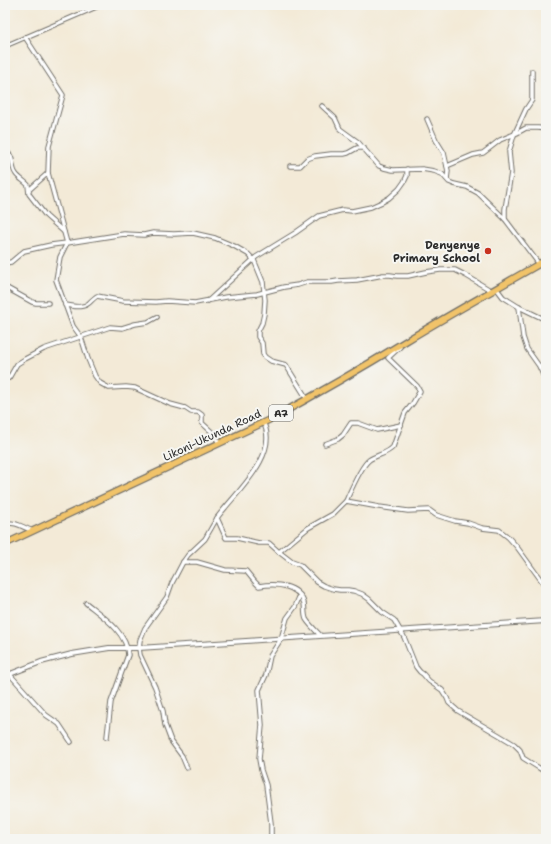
<svg xmlns="http://www.w3.org/2000/svg" width="551" height="844" font-family="'Shantell Sans',sans-serif">
	<style>
		.lines { fill: none; stroke-linecap: round; stroke-linejoin: round }
		.minor-casing { stroke: #716e67; stroke-width: 5.5 }
		.tertiary-casing { stroke: #716e67; stroke-width: 6 }
		.trunk-casing { stroke: #716e67; stroke-width: 8 }
		.minor { stroke: #fff; stroke-width: 3.5 }
		.tertiary { stroke: #fff; stroke-width: 4 }
		.trunk { stroke: #f1c369; stroke-width: 5.5 }
		.poi-dot { fill: #c8321e; stroke: #f6f6f2; stroke-width: 1.5 }
		.labels { text-anchor: middle; stroke-width: 4; stroke-linejoin: round; paint-order: stroke }
		.shield { fill: #f6f6f2; stroke: #686867; stroke-width: 1 }
		.shield-label { font-size: 10px; font-weight: bold; fill: #2b2b2b }
		.poi-label { font-size: 11px; font-weight: bold; fill: #2b2b2b; stroke: #f6f6f2; text-anchor: end }
		.street-label { font-size: 11px; fill: #2b2b2b; stroke: #f6f6f2 }
	</style>
	<rect width="100%" height="100%" fill="#f6f6f2"/>
	<filter id="ink" filterUnits="userSpaceOnUse"><feTurbulence type="fractalNoise" baseFrequency=".025" numOctaves="2"/><feDisplacementMap in="SourceGraphic" scale="8" xChannelSelector="R" yChannelSelector="G"/><feConvolveMatrix kernelMatrix="1 2 1 2 8 2 1 2 1" color-interpolation-filters="sRGB"/></filter>
	<filter id="wash" filterUnits="userSpaceOnUse"><feTurbulence type="fractalNoise" baseFrequency=".012" numOctaves="4" result="noise"/><feDisplacementMap in="SourceGraphic" scale="16" xChannelSelector="R" yChannelSelector="G"/><feGaussianBlur stdDeviation="0.9" result="paint"/><feColorMatrix in="noise" values="0 0 0 0 0 0 0 0 0 0 0 0 0 0 0 0 0 1.4 0 .05"/><feComposite in="paint" operator="in"/></filter>
	<g filter="url(#wash)">
		<rect width="100%" height="100%" fill="#f3ead7"/>
	</g>
	<g filter="url(#ink)">
		<g class="lines">
			<defs>
				<g id="minor">
					<polyline points="25,37 63,95 49,146 48,173 67,243 60,257 56,280 73,326 81,337 88,359 95,376 100,383 109,388 126,387 135,388 170,404 185,408 191,412 198,412 202,415 202,423 213,433 219,443"/>
					<polyline points="5,46 101,5"/>
					<polyline points="322,106 335,118 340,129 358,142 379,166 384,168 393,170 422,169 434,171 442,174 449,182 454,184 467,187 478,193 505,219 539,264"/>
					<polyline points="427,119 436,140 444,153 448,171 447,179"/>
					<path d="M5,151c11,6 5,15 11,23 3,4 8,7 12,11l1,9 17,22 18,16"/>
					<polyline points="290,166 300,166 307,159 315,156 331,154 344,154 348,153 357,148 364,148"/>
					<polyline points="447,166 473,155 483,153 491,147 500,140 517,133 526,128 538,128 546,129"/>
					<polyline points="29,190 48,173"/>
					<polyline points="505,219 505,209 511,173 509,152 514,135 526,109 532,100 532,71"/>
					<polyline points="67,243 124,234 144,235 153,233 174,234 193,233 215,238 234,246 248,254 254,260 263,282 265,300 264,314 262,323 258,331 258,337 262,343 263,354 265,357 271,361 286,365 307,399"/>
					<polyline points="5,263 11,262 24,251 51,245 67,243"/>
					<polyline points="5,287 32,302 36,303 48,303"/>
					<polyline points="497,289 503,297 519,307 546,320"/>
					<polyline points="208,301 256,257 295,233 319,216 343,210 352,211 371,207 382,202 389,198 399,189 404,182 407,176 407,169"/>
					<path d="M65,305c9,1 17,4 24,-2 3,-3 5,-5 8,-7l26,5 33,1 11,-1 28,2 31,-6 31,-3 27,-7 14,-2 9,-3h25l6,-1 19,-1 26,-5h7l7,1h11l18,-4 14,-2h15l10,5 27,16"/>
					<polyline points="519,307 523,337 527,349 539,366 546,381"/>
					<polyline points="9,378 17,364 25,359 44,349 110,327 122,328 135,324 148,322 157,317"/>
					<path d="M263,422c18,33 -29,72 -46,96l9,20h11l22,5h10l10,9 29,-24 25,-14 13,-13 33,6 29,4 21,-1 7,5 19,6 13,2 14,5 17,2 9,7 9,10 29,40"/>
					<polyline points="325,444 338,439 343,435 351,423 358,423 377,430 401,425"/>
					<path d="M346,501c4,-9 15,-35 23,-41 7,-5 18,-6 24,-13l12,-34 8,-10 7,-12 -3,-5 -29,-28 12,-11"/>
					<path d="M5,523c12,-1 17,4 28,8"/>
					<polyline points="279,552 292,562 300,565 317,582 324,586 333,589 340,590 348,590 354,591 362,594 369,599 382,612 394,620 404,637 416,667 420,672 423,674 429,681 442,690 447,698 449,703 458,711 499,735 514,744 520,750 523,758 539,768 546,772"/>
					<path d="M183,562h14l28,8 21,1 9,11 4,4c16,-3 39,-2 45,17 1,5 0,11 2,16 2,4 11,13 14,16"/>
					<path d="M86,603c16,13 41,29 42,52l-17,47 -4,35"/>
					<polyline points="5,669 46,715 59,724 71,742"/>
					<polyline points="187,768 182,756 171,741 165,725 163,711 155,687 140,655 139,648 140,640 145,628 167,597 172,583 183,562 188,555 205,539 217,518"/>
					<polyline points="270,839 271,835 271,823 266,785 261,770 259,759 262,725 259,690 266,675 270,656 281,639 287,618 295,607 300,595"/>
				</g>
				<polyline id="tertiary" points="5,676 41,662 72,654 109,648 139,648 546,621"/>
				<path id="trunk" d="M5,544l266,-125c46,-25 91,-51 135,-78 46,-28 93,-54 140,-81"/>
			</defs>
			<use href="#minor" class="minor-casing"/>
			<use href="#tertiary" class="tertiary-casing"/>
			<use href="#trunk" class="trunk-casing"/>
			<use href="#minor" class="minor"/>
			<use href="#tertiary" class="tertiary"/>
			<use href="#trunk" class="trunk"/>
		</g>
	</g>
	<circle class="poi-dot" cx="488" cy="251" r="4"/>
	<g class="labels">
		<rect class="shield" x="269" y="405" width="24" height="16" rx="3"/>
		<g class="shield-label">
			<text x="281" y="417">A7</text>
		</g>
		<g class="poi-label">
			<text x="480" y="249">Denyenye<tspan x="480" dy="13">Primary School</tspan></text>
		</g>
		<g class="street-label">
			<text transform="translate(212 435) rotate(-25)" y="4">Likoni-Ukunda Road</text>
		</g>
	</g>
	<rect width="551" height="844" fill="none" stroke="#f6f6f2" stroke-width="20"/>
</svg>
